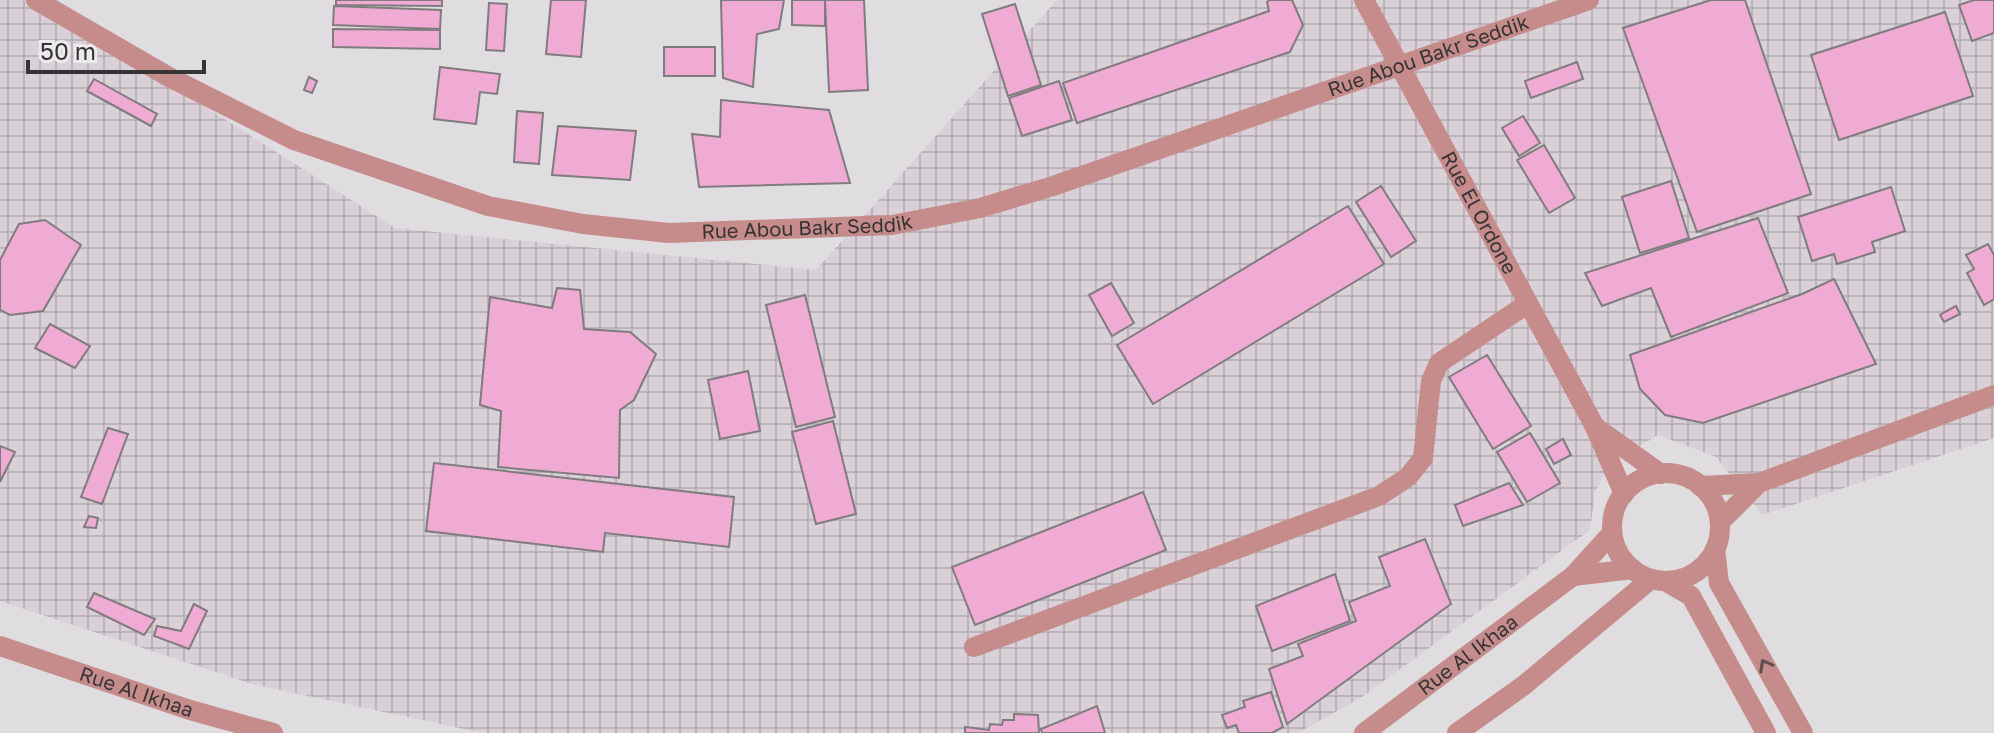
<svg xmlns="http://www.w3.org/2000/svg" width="1994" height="733" font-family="'Golos Text',sans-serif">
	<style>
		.industrial { fill: url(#industrial-grid) }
		.building { fill: #efabd3; stroke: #807c7e; stroke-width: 2 }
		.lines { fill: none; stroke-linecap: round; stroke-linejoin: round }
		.minor { stroke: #c58c8b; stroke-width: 20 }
		.oneway { stroke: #614e4f }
		.labels { text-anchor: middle; stroke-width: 6; stroke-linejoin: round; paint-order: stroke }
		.street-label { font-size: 20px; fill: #363435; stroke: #edeaed }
	</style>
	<defs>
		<pattern id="industrial-grid" width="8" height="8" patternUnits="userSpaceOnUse" patternTransform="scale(2)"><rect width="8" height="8" fill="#d9d0d8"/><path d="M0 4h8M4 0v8" fill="none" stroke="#bbb3ba"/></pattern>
	</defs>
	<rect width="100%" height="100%" fill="#e0dde0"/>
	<polygon class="industrial" points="0,0 29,0 95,36 395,228 816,270 1057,0 1994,0 1994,438 1762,515 1716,457 1658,435 1610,464 1595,492 1590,530 1362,697 1298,733 483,733 252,684 0,601"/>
	<g class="building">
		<polygon points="336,0 442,0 442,6 336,5"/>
		<polygon points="551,0 586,0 581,57 546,54"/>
		<polygon points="721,0 784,0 779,29 757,34 753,87 723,78"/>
		<polygon points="792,0 825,0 825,26 792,25"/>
		<polygon points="825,0 864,0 868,90 829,92"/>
		<polygon points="1270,0 1292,0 1303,25 1290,52 1077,123 1063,83 1269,11 1267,2"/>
		<polygon points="1711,0 1745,0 1811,194 1697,232 1623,28"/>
		<polygon points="1974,0 1994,0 1994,33 1972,41 1959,5"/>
		<polygon points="489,3 507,4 504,51 486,50"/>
		<polygon points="1015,4 1041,85 1008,96 982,14"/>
		<polygon points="334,6 441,10 440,29 333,25"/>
		<polygon points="1945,12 1973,96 1839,140 1811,55"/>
		<polygon points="333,29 440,30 440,49 333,47"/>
		<rect x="664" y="47" width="51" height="29"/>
		<polygon points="1577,62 1583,79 1531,98 1525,81"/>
		<polygon points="440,67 500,74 497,94 480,92 476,124 434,119"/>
		<polygon points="309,77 317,81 312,93 304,90"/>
		<polygon points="94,79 157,114 151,126 87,91"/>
		<polygon points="1059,81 1072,120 1022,136 1009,98"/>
		<polygon points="721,100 829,110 850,183 699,187 692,134 720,137"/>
		<polygon points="517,111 543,113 539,164 514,162"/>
		<polygon points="1523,116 1540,143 1519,156 1502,128"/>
		<polygon points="558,126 636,131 630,180 552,175"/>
		<polygon points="1544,145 1575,198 1549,213 1517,160"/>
		<polygon points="1671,181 1689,238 1640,253 1622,197"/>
		<polygon points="1381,186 1416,241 1391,257 1356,202"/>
		<polygon points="1891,187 1905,231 1872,242 1875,252 1837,264 1834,254 1812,261 1798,217"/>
		<polygon points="1348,206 1384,264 1153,404 1117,345"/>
		<polygon points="1758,218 1788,293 1671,337 1651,288 1602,306 1585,273"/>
		<polygon points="45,220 81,245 43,311 10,315 0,310 0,260 19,224"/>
		<polygon points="1988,244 1994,255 1994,299 1984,305 1967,273 1974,269 1966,255"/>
		<polygon points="1834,279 1876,364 1703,423 1665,415 1640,389 1630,355 1802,294"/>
		<polygon points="1111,283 1134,323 1112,336 1089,295"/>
		<polygon points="557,288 580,290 584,329 630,332 656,354 634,400 620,410 619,478 498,467 501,411 480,405 490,297 552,308"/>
		<polygon points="805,295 835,417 796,427 766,305"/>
		<polygon points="1956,306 1960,314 1944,322 1940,315"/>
		<polygon points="50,324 90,346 75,368 35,348"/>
		<polygon points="1487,355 1531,426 1493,449 1449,377"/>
		<polygon points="748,371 760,431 720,439 708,380"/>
		<polygon points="833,421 856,514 816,524 792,432"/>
		<polygon points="108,428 128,434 102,504 81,497"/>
		<polygon points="1530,433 1560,483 1527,502 1497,452"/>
		<polygon points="1563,439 1571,455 1554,464 1546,449"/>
		<polygon points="0,446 15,452 0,482"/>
		<polygon points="434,463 734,497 729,547 605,533 603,552 426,531"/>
		<polygon points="1509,483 1523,505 1463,526 1455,505"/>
		<polygon points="1143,492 1166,550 975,625 952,567"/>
		<polygon points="89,516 98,518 96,528 84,527"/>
		<polygon points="1425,539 1451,604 1287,724 1269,669 1303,656 1298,644 1356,621 1349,602 1390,586 1379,557"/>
		<polygon points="1335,574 1350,621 1272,651 1256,606"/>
		<polygon points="94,593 155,619 144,635 87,607"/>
		<polygon points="194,604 207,611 189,649 154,636 157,626 181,631"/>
		<polygon points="1271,692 1283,727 1272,733 1239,733 1236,725 1227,728 1222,715 1245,707 1243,701"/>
		<polygon points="1097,706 1105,733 1042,733 1041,729"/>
		<polygon points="1014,714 1038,715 1039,733 965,733 965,727 989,730 990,724 1002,725 1003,720 1014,720"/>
	</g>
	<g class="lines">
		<g class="minor">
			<path id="s1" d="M36,0l133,77 125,63 194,66 95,18 86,9 223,-8 88,-17 73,-22 536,-186"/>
			<path id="s2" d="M1364,0l231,427 29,67"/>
			<polyline points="1595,427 1661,474"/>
			<circle cx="1666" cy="527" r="54"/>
			<polyline points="1700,486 1759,483 1994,395"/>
			<polyline points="1720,522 1759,483"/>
			<polyline points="1715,549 1719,583 1803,733"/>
			<polyline points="1573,576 1633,569"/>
			<polyline points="1665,581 1691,596 1766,733"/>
			<path id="s3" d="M0,646l190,64 83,23"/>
			<polyline points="974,647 1379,496 1408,477 1423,458 1431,381 1439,363 1527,304"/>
			<path id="s4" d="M1364,733l209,-157 39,-43"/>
			<polyline points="1457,733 1523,686 1651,579"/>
		</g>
	</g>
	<defs><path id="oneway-chevron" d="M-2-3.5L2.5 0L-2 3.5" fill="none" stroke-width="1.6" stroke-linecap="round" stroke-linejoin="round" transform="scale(2)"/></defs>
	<use class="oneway" href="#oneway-chevron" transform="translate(1765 665) rotate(-119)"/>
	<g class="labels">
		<g class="street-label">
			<text dy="7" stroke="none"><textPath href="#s1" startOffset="1468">Rue Abou Bakr Seddik</textPath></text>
			<text dy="7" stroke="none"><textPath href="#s2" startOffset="242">Rue El Ordone</textPath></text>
			<text dy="7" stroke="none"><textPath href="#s1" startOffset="820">Rue Abou Bakr Seddik</textPath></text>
			<text dy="7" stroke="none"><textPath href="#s4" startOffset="130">Rue Al Ikhaa</textPath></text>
			<text dy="7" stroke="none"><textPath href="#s3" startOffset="144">Rue Al Ikhaa</textPath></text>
		</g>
	</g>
	<path d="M28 60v12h176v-12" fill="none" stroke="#363435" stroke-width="4"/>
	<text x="40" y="60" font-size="24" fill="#363435" stroke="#edeaed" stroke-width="6" paint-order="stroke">50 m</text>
</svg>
